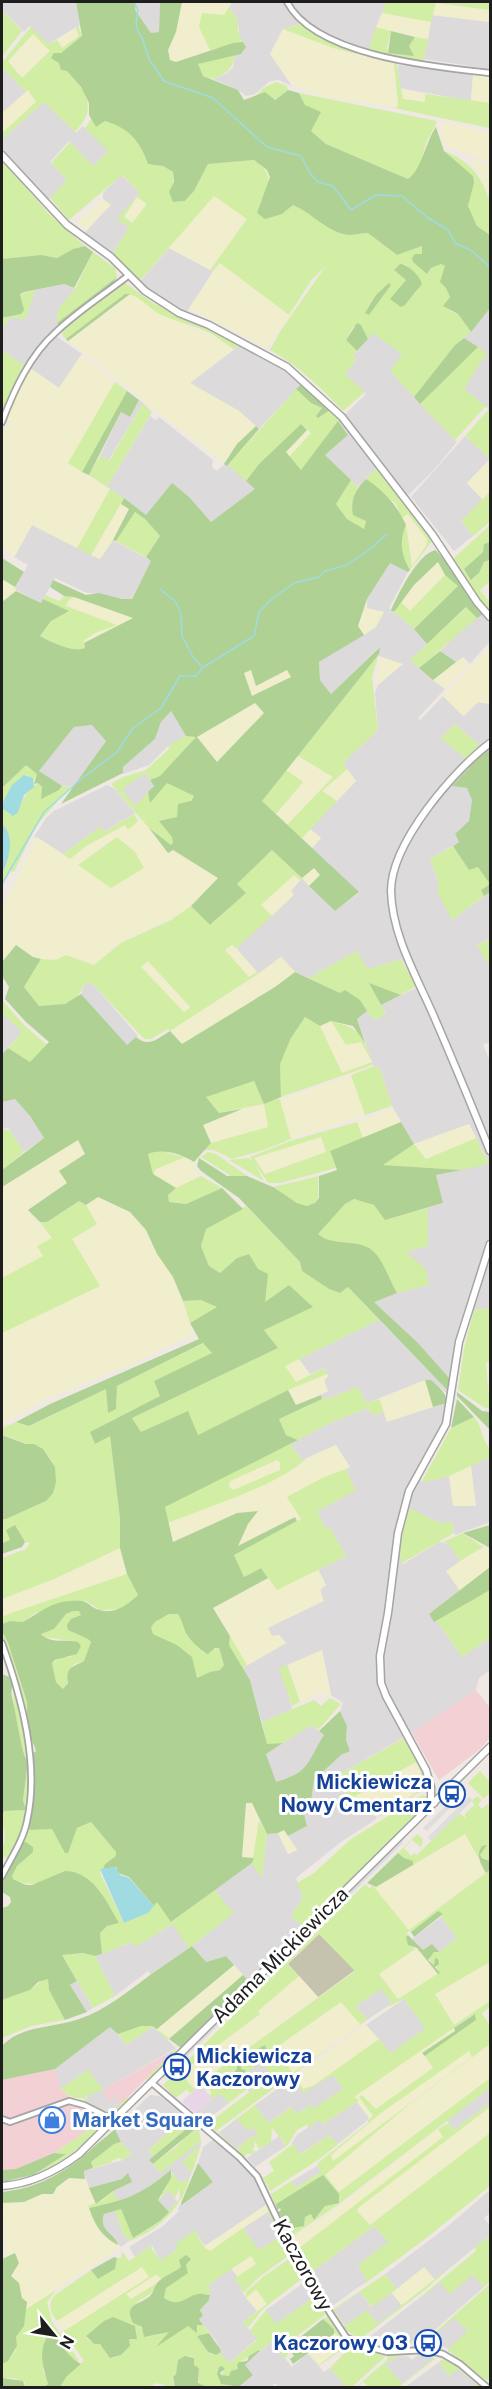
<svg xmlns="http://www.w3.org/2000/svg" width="492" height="2389" font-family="'Public Sans',sans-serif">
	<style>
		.residential { fill: #dcdadb }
		.commercial { fill: #f2d0d3 }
		.industrial { fill: #e9d4e8 }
		.construction { fill: #c5c2ad }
		.farmland { fill: #f0eecc; fill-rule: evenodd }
		.grass { fill: #d2eea4; fill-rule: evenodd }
		.forest { fill: #afd294; fill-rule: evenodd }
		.parking { fill: #dedede }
		.water { fill: #9fdbe1 }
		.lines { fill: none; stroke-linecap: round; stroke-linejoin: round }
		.stream { stroke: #9fdbe1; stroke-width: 1.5 }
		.minor-casing { stroke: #a5a5a5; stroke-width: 8 }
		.tertiary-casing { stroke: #a5a5a5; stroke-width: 9 }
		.minor { stroke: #fff; stroke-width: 4.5 }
		.tertiary { stroke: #fff; stroke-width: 6 }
		.labels { text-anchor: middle; stroke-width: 6; stroke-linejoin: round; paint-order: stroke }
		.transit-label { font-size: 20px; font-weight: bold; fill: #164399; stroke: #fff; text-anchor: end }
		.street-label { font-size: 20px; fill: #1e1e1e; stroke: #fff }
		.shop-label { font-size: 20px; font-weight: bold; fill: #366cbe; stroke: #fff; text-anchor: start }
	</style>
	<rect width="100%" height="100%" fill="#f0e9e3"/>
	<g class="residential">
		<polygon points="2,2 76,2 80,25 48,44 29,26 24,32 2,10"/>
		<polygon points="136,2 160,2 159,32 151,33 135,10"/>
		<polygon points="232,2 386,2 367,53 336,41 303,23 283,29 270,54 292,86 279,80 270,81 255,94 246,96 238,90 213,79 227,73 233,67 235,55 241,54 238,20 229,7"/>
		<polygon points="432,15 490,22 490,69 424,59"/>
		<polygon points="398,65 473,75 471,101 399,88"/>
		<polygon points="2,68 26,92 2,113"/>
		<polygon points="44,102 76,133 83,126 109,151 93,166 69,141 50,162 67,180 46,203 2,155 2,139"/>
		<polygon points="121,175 140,193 118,219 129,228 111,255 84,234 110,205 103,199 103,193"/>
		<polygon points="169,248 213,271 185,315 138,284"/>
		<polygon points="64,284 75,289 58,309 57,323 61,328 27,368 2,350 2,329 10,318 26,318 35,290"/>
		<polygon points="490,308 490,410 463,389 486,353 464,338"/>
		<polygon points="373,332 402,354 391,372 457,442 433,471 404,499 378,467 358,487 325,455 348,435 338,421 366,394 345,374 356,360 353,357"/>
		<polygon points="56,336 82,354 59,388 30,368"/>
		<polygon points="240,345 271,361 302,383 259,429 239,411 190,383"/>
		<polygon points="139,400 143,403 108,461 100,456 121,412 130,417"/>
		<polygon points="150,416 156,420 159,417 213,460 212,467 217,471 225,464 228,465 256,489 211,522 201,512 146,515 107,487"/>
		<polygon points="465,436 490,459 467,483 483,500 461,521 473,536 454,551 411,497"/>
		<polygon points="32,525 100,559 113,540 152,561 131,599 122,599 85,592 55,578 41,603 14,589 28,565 14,557"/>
		<polygon points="390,562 408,572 389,608 414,629 427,644 410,660 445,689 418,718 420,720 443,696 463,716 478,702 490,704 490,745 480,746 455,724 442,738 465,758 470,768 452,786 467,788 472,800 469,822 455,834 459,842 430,859 452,920 490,892 490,938 477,945 487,962 490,961 490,1042 483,1045 490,1061 490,1308 472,1310 461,1350 456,1389 453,1388 451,1397 431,1380 425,1380 367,1403 357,1387 333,1397 322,1399 321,1395 328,1391 324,1381 328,1376 324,1368 310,1374 299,1359 379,1320 448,1391 451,1380 418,1343 373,1301 397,1293 405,1252 428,1246 428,1208 443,1203 436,1175 489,1163 469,1124 414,1144 392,1106 380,1069 373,1065 357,1019 367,1011 374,1020 386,1014 381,1005 416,988 418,980 401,959 368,969 356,951 309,978 295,972 281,957 258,974 236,948 293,895 291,891 302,878 335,911 359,893 312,848 321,838 310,829 356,781 343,763 378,730 375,693 378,685 402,664 379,656 379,647 331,694 320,680 319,662 376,627 367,608 367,599"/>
		<polygon points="490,611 490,641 470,664 463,657 456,662 440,651 467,625 480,615"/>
		<polygon points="171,711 186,736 167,747 149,765 123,774 123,767 155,739 161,722"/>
		<polygon points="92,725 106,740 82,778 70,787 59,785 39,771 74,727"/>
		<polygon points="145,773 154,786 135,806 121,789"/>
		<polygon points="107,785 115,789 135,813 104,832 100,827 63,854 34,837 46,818 54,811"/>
		<polygon points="85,983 93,984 138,1036 127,1046 81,994"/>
		<polygon points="2,1013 22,1032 2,1054"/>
		<polygon points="15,1099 30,1116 44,1138 24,1152 8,1128 2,1129 2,1102"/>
		<polygon points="447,1403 446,1424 423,1467 421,1482 449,1476 453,1505 475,1506 471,1466 490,1457 490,1522 455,1535 452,1523 440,1523 411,1510 400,1557 403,1564 439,1542 449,1544 460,1561 447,1571 460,1591 429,1614 435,1621 436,1620 462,1657 490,1638 490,1670 479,1678 476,1690 425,1725 335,1777 340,1787 362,1813 377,1816 375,1820 341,1842 296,1878 303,1897 291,1916 302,1926 248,1980 226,1956 206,1962 192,1946 233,1913 214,1890 252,1863 262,1877 267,1834 278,1833 288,1854 297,1850 288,1836 307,1826 304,1814 311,1801 314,1780 341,1755 350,1750 346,1740 347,1726 340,1711 343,1703 331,1695 322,1650 289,1698 292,1709 262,1722 250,1680 243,1668 286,1643 279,1635 272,1636 267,1628 294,1614 326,1585 318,1569 346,1556 330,1528 326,1530 317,1512 355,1490 346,1469 349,1468 336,1445 302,1460 290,1444 332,1422 368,1408 372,1415 384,1412 387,1421"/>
		<polygon points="311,1725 324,1735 310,1761 297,1776 276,1783 266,1754"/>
		<polygon points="441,1917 457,1938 439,1952 423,1950 412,1939"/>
		<polygon points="173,1924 189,1948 151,1974 148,1971 115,1996 95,1956 133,1942 135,1946"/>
		<polygon points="77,1981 93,2008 87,2012 70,1985"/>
		<polygon points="381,1988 392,2003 367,2020 356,2006"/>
		<polygon points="404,1999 426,2028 391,2053 366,2025"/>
		<polygon points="111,2026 126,2045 153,2027 176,2048 103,2090 116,2096 120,2105 111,2113 87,2103 88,2070 60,2089 55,2069"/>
		<polygon points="261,2062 272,2075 249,2092 239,2079"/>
		<polygon points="333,2075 343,2089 313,2110 311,2105 296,2114 291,2107 268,2123 255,2105 294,2077"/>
		<polygon points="490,2088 490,2103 454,2130 447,2120"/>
		<polygon points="220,2093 229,2103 204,2122 195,2113"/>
		<polygon points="150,2095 160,2096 187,2117 148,2150 154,2156 149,2160 160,2173 201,2140 201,2145 183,2161 192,2173 188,2181 181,2184 171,2171 142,2192 118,2201 113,2191 131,2182 123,2179 89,2188 84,2171 123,2160 131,2153 121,2142 115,2129"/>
		<polygon points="357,2102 369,2117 368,2120 337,2144 330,2135 300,2154 292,2143 297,2135 320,2119 323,2124"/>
		<polygon points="237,2118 247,2130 252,2127 259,2135 255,2138 253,2136 236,2149 219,2133"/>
		<polygon points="279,2136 286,2146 255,2167 247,2158"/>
		<polygon points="214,2139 252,2175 259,2185 266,2205 205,2246 194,2230 175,2251 160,2261 152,2245 135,2257 129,2247 163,2226 179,2211 178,2209 181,2203 183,2205 213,2182 198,2163 203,2147"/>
		<polygon points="317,2166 322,2171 296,2188 292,2181"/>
		<polygon points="490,2190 490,2213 484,2218 490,2226 490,2235 435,2280 424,2267 397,2289 385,2274 448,2226"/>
		<polygon points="169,2191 177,2201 169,2212 158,2200"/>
		<polygon points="114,2209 124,2236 132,2239 121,2247 104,2228 102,2222 104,2214"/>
		<polygon points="268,2212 281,2236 259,2251 243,2228"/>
		<polygon points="374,2226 389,2242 358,2265 367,2281 332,2306 312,2272"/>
		<polygon points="231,2268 238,2277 235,2279 243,2289 241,2291 257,2311 243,2322 257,2339 229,2363 220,2353 217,2342 199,2319 203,2316 200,2313 201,2307 210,2298 209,2284"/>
		<polygon points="473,2275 484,2287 420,2343 416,2337 408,2346 394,2347 380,2345 381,2343 376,2340 371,2343 364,2341 440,2282"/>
		<polygon points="306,2281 314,2297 275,2325 266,2310"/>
		<polygon points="360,2292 371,2307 392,2293 402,2306 378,2325 367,2311 345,2326 334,2310"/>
		<polygon points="454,2317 468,2331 449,2349 428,2340"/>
		<polygon points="271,2342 292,2367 307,2353 324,2372 330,2368 346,2387 279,2387 275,2383 271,2387 239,2388 253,2375 245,2365"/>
		<polygon points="418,2355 434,2358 402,2384 385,2364 396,2357 408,2356 412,2360"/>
		<polygon points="439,2362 449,2376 458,2369 478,2385 474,2388 404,2388"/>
	</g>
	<g class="commercial">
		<polygon points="476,1690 490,1708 490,1738 479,1750 439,1780 412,1733"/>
		<polygon points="176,2049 120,2105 116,2097 108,2101 103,2090"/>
		<polygon points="55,2069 60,2089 72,2098 73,2102 105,2119 48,2157 16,2169 2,2170 2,2080"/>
	</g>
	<polygon class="industrial" points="201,2085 212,2099 195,2113 183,2103 183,2100"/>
	<polygon class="construction" points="319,1934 355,1970 318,1997 288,1964"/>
	<g class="farmland">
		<polygon points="182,2 232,2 224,15 202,13 199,27 210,50 176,62 170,59 168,50 171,38 176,32"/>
		<polygon points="435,3 490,10 490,22 432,15"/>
		<polygon points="382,13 431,22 428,39 376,27"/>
		<polygon points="76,28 79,36 62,48 57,40"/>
		<polygon points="283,29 333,48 394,63 397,107 323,97 291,84 270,54"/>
		<polygon points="34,33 50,51 22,78 8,62"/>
		<polygon points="473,75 490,76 490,103 471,101"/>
		<polygon points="28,90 36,102 2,133 2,113"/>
		<polygon points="402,90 425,94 425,102 402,99"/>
		<polygon points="445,122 490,133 490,162 445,146 440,127"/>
		<polygon points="470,159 490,165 490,196 475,167"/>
		<polygon points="214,195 247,219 210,270 169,248"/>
		<polygon points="137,196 147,203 132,223 124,218"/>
		<polygon points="103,199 111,205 86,230 77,222"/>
		<polygon points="220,263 289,315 267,348 189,308"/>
		<polygon points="130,294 136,296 162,315 185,323 190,328 205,331 234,349 190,383 239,411 256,426 237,444 223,463 68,341"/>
		<polygon points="81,355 115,382 68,463 110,489 77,548 32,525 15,556 2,548 2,433 11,423 5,419 30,368 59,388"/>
		<polygon points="307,430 312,433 289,457 286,452"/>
		<polygon points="490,459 490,492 483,500 467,483"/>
		<polygon points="121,504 129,508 113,540 100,559 91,555"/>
		<polygon points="408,514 427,539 426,546 412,567 406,525 402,518"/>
		<polygon points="438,562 445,575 410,611 401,603 414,585"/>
		<polygon points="2,579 15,587 16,591 2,602"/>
		<polygon points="74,597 134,618 84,643 83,641 95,633 116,625 66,606"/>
		<polygon points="367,599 367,608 384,612 376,627 364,635 358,626"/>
		<polygon points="490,646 490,704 478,702 464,716 443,696"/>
		<polygon points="381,657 403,664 378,685 377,677"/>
		<polygon points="463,657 470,664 445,689 433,680"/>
		<polygon points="251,670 287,670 291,677 251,697 243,673"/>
		<polygon points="255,703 264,713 217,762 196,737"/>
		<polygon points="298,756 333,777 287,825 276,814 303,782 286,770"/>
		<polygon points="347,769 356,781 337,801 322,792"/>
		<path d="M142,818l26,35 4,-3 46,28 -6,7 -29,28 -52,24 -17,10 -20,18 -28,-10 -10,5h-11l-12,-3 -17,-12 -14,17v-53l35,-72 34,22 15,-13 39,-21 3,4zM117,837l16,14 -54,14 27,-22z"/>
		<polygon points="310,829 321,838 312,848 302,838"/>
		<polygon points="313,868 320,875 309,886 302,878"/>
		<polygon points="295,874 300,880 291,891 294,895 272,916 260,905"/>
		<polygon points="232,945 236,948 257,972 249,977 225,951"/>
		<polygon points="281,957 295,972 275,987 182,1044 170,1031 250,980"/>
		<polygon points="148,961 190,1008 184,1013 141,966"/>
		<polygon points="331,1021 346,1045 361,1042 372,1062 342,1073 320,1026"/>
		<polygon points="351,1075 365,1115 291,1139 280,1100"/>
		<polygon points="264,1104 268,1128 211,1143 203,1125 242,1109"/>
		<polygon points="393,1109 401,1122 363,1138 357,1122"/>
		<polygon points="469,1124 476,1138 426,1159 414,1144"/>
		<polygon points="321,1136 326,1152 265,1174 254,1157"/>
		<polygon points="78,1140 85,1154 67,1183 28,1210 52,1238 43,1256 2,1278 2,1187"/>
		<polygon points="185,1157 194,1162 196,1172 201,1176 176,1188 153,1175 156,1169"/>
		<polygon points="98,1197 130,1212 146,1230 157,1254 173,1277 194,1334 130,1365 47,1399 2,1424 2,1333 100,1286 72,1238 97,1224 86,1205"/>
		<polygon points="299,1359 310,1374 296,1382 285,1366"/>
		<polygon points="327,1374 328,1376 324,1381 328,1391 295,1405 288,1390"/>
		<polygon points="425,1380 433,1407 387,1422 379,1399"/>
		<polygon points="336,1445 350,1467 324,1477 287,1497 301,1519 297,1521 294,1517 237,1547 248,1524 258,1512 237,1513 173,1542 168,1523 254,1488 298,1467 307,1458"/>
		<polygon points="277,1460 280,1462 280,1470 233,1490 229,1487 230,1481"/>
		<polygon points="471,1466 476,1506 453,1506 449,1475"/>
		<polygon points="483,1547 490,1548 490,1567 460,1591 446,1571"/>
		<polygon points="120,1548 127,1574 2,1617 2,1599 54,1579"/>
		<polygon points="318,1569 326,1585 320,1589 324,1601 268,1628 272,1636 279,1635 286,1643 247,1665 212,1608 268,1578 277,1590"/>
		<polygon points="322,1650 331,1695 319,1693 300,1702 287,1665"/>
		<polygon points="415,1761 420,1770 424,1788 377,1816 362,1813 350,1799"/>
		<polygon points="246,1803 252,1803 259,1820 254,1858 242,1858"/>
		<polygon points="284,1829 297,1850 288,1854 278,1833"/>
		<polygon points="464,1834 467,1834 486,1873 409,1931 373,1886 376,1887 382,1881 430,1856"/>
		<polygon points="417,1948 438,1974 398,2000 379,1974"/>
		<polygon points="490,1962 490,2001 454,2026 435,1993"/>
		<polygon points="234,1965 243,1975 169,2039 157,2029"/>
		<polygon points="299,1976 318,1997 193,2088 180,2073 260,2015 258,2011"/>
		<polygon points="341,2002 362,2024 293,2074 274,2049"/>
		<polygon points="366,2025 379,2039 313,2086 303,2089 295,2076"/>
		<polygon points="454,2028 456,2030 423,2053 433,2068 375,2110 359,2097 373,2115 369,2118 357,2102 359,2100 354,2097"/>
		<polygon points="490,2044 490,2078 339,2192 324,2174 326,2172 441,2079 333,2162 331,2155 381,2113 468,2051 473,2057"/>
		<polygon points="490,2107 490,2133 370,2225 361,2216 357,2208"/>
		<polygon points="438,2129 444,2137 298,2249 292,2239 333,2211"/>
		<polygon points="74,2177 85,2179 96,2204 88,2207 99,2231 105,2238 121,2247 25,2310 27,2302 22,2298 19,2284 11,2276 18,2266 15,2253 7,2257 2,2203 24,2202 43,2194 56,2191 57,2187"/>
		<polygon points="266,2205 268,2211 210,2251 205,2248 205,2246"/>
		<polygon points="251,2256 256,2264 238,2277 231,2268"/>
		<polygon points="142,2267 150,2277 66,2330 63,2330 57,2321"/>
		<polygon points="424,2267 435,2280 402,2306 392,2293"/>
		<polygon points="157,2274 162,2280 131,2299 125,2294"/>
		<polygon points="256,2289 267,2304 257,2311 246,2298"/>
		<polygon points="336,2332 345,2344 319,2366 308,2353"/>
	</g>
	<g class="grass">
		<polygon points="386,2 490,2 490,10 436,3 431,22 382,13"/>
		<polygon points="229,7 238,20 238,32 243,42 210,50 199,27 202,13 224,15"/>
		<polygon points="2,10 22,31 2,57"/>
		<polygon points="300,24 359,53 396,61 403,99 425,102 425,94 490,103 489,128 394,108 397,107 398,103 394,63 333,48 283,29"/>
		<path d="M78,26l4,10 -21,18 -1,9c20,23 43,41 15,69l-31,-30 -42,37v-6l34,-31 -8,-12 -2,2 -24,-24v-6l29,-35 17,17 9,-4 5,8 17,-12 -3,-8zM33,34l17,17 -28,27 -14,-17z"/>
		<polygon points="376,27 391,31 387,48 388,53 413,55 409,46 415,37 428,39 423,62 368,51"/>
		<path d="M235,55c-3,15 -8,18 -22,24l-10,-3 -6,-12z"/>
		<polygon points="276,82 287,86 288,90 274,100 265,93 254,97 265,87"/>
		<path d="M299,93l138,28c-2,8 -8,14 -11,22 -4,13 -6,28 -18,36l-82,-35 -15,-13 1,-22 -7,-4z"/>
		<path d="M92,118l4,9 9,-6c26,7 34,18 43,42l15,3 10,6v30l13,-1 8,-10 14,-27 46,-4c13,10 17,14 13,30l15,24 11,-9c19,7 35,28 56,30 6,0 13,-2 19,-2l29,22 25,-9 5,28 4,-6 10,-4 4,2 1,21 4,10 -4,5 4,9 8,3 13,18 -16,13 -41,52 -24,-26 12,-17 -29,-21 -5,6 -7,-14 -8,2 -7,13 11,11 -4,6 3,3 -11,14 20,18 -22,19c-22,-23 -44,-45 -73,-61l11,-20 44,-63 -13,12 -23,36 -69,-52 -7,8 -3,-1 37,-51 -33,-23 -75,86 -27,-28 17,-26 -12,-9 23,-26 -18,-18 -53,45 -19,-22 17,-18 -16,-17 19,-21 23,24 15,-15 -23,-23zM137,197l10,7 -15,19 -8,-6zM405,264l10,9 2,18 -12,14v-27l-10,-7z"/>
		<path d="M444,151c26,10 37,24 46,51 2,9 0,23 0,33l-13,-9 -9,-20 6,-23z"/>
		<polygon points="2,160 48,213 85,246 73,249 57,258 41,255 2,259 2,213 4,212 2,207"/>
		<polygon points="93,252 115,268 117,277 57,323 58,309 75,289"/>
		<path d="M124,282l29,21 87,42 -6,4c-9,-5 -20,-15 -28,-18 -14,-6 -30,-9 -44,-16 -14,-6 -21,-20 -37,-21l-59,45 -4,-4 1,-7z"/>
		<polygon points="35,290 26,319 10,318 2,329 2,318 21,314 23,304 20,294"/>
		<polygon points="478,347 487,353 464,389 486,406 455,440 420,404"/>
		<polygon points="2,350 25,366 2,417"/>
		<polygon points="115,382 127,391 82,472 68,463"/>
		<polygon points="296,389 311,403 322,408 318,418 330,410 340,420 301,470 289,457 311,433 301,424 259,464 246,481 228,465"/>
		<polygon points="143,403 152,412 107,487 89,475 100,456 109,461"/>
		<polygon points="489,409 490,410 490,459 465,436"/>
		<path d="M377,468l55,73 -22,29c-9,-16 -12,-28 -4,-45l6,41 14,-20 1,-7 -19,-25 -6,4 -6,-14 -30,-25z"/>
		<polygon points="351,480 358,487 351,504 366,521 364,529 347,519 336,504"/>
		<polygon points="110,489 124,498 91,555 77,548"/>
		<polygon points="490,492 490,522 473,536 461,521"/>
		<polygon points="135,512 145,519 160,536 146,557 116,541"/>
		<polygon points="490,525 490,542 484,544 483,552 464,569 472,580 479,573 484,562 490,560 490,581 480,590 490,603 490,612 477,596 453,559"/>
		<polygon points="445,575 458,586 414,629 394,612 401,602 410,611"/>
		<path d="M45,595l15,6 4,-5 10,1 -6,4 -2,5 51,19 -22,8 -12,8 2,7c-12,5 -34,-6 -45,-12l11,-15 17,-10 -25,-12z"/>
		<polygon points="467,607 477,618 419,668 410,660"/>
		<polygon points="379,654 372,677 378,730 343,763 347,769 322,791 337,801 302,838 287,825 333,777 298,756"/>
		<polygon points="455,724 480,746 465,758 441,738"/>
		<polygon points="186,736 196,737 160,776 150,780 145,773 122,789 135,806 148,792 151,802 167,782 194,796 177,817 173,842 170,845 149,828 111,784 123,777 146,770 169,749 168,746"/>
		<path d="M26,764l11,10 -3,7 -7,-6 -9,36c4,-12 10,-21 20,-28l4,4 -1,11 18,-8 3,-4 8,1 -34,39 -22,46 -4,-1 -8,15c-1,-15 8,-27 8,-42 0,-10 -7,-15 -8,-22 -2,-10 0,-24 0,-34z"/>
		<polygon points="286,770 303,782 276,814 262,801"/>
		<polygon points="134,814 138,821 128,830 125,825 86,846 70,859 63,854 100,827 105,832"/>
		<polygon points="117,837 135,852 144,868 111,888 78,865"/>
		<polygon points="453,846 469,870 478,866 490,884 481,890 484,896 452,920 437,891 439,883 430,859"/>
		<path d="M272,850l30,28 -2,2 -6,-5 -33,30 11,11 -36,32 -4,-3 -7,5 24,27 8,-5 1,2 -88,57 -2,-2 -17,10h-7l-51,-55 -8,-1c-9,23 -24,22 -46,23l-15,-19 17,-28 15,1 10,-5 28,10 27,-22 50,-23 20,-14 20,19 34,-32 -9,-8zM148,961l42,46v1l-6,4 -43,-45z"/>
		<polygon points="490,939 490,961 486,962 477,945"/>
		<polygon points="356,951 368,969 401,959 416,986 401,995 370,984 386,1015 373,1020 360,1000 340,993 309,978"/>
		<polygon points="2,1000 25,1026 47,1045 30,1062 8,1048 22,1032 2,1013"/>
		<path d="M305,1017l15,9 22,47 30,-11 -11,-20 -15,3 -15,-24c31,8 32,14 42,44l-92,32 -1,-33 11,-26z"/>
		<polygon points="375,1066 380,1069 392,1106 365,1115 351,1075"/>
		<polygon points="254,1081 264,1104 278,1098 280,1100 291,1139 264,1150 232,1159 214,1150 205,1150 211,1143 268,1127 264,1104 219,1113 205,1097"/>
		<path d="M357,1122l6,16 -33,13 6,17 -55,15h-13l-18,-26 40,-16zM321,1137l5,15 -61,22 -11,-16z"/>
		<polygon points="5,1129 10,1131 24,1152 2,1170 2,1132"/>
		<polygon points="476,1138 489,1164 461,1170 382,1165 414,1144 426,1159"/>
		<polygon points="157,1150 185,1157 156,1169 153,1175 148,1154"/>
		<polygon points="208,1152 216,1154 247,1176 231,1176 201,1157"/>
		<polygon points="248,1158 254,1162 264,1181 229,1160"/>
		<polygon points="201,1176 222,1188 186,1204 169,1202 168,1195 176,1188"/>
		<path d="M319,1176c-2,7 0,13 -1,20 -2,24 -37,-3 -45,-9z"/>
		<path d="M354,1199l21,6 10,15 43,-12v38l-22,6 20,17 3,16 -32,8c-15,-28 -18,-48 -53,-51 -10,-1 -19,-1 -27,-8l28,-30z"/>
		<polygon points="79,1201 86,1205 97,1224 72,1239 100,1286 2,1333 2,1278 43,1256 37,1246 52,1238 40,1222 47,1222"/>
		<polygon points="246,1206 300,1262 302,1271 329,1289 340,1293 348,1287 379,1320 285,1366 296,1382 324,1368 327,1374 288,1390 198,1435 140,1432 132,1418 278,1348 264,1330 312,1307 289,1285 264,1303 258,1269 249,1254 237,1258 220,1273 209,1266 201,1245 206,1229"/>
		<polygon points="201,1300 218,1307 190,1323 183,1301"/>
		<polygon points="490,1308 490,1361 486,1363 490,1408 485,1408 458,1390 464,1349 474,1310"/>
		<path d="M204,1343l9,10 -59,28 7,15 -71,36 20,4 10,83v29l-66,31 -52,20v-41l24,-9 4,-6 -5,-1 -10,-16 -8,4 3,10 -8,3v-24h4l40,-18 9,-34c-9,-16 -12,-19 -30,-24 -8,-2 -15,-7 -23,-8v-7l14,-6 14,4 76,-37 2,23 8,-3 1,-23z"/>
		<polygon points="357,1387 367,1403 379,1399 384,1412 372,1415 368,1408 332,1422 298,1440 286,1435 279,1419 322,1399 333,1397"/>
		<path d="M474,1417c9,10 7,23 16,32v8l-41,19 -28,7 30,-55z"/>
		<path d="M290,1444l12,16 5,-2c-26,26 -102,50 -139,65l-4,-17zM277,1460l3,2v8l-47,20 -4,-3 1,-6z"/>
		<polygon points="346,1469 356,1490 317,1512 326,1529 330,1527 346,1556 277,1590 261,1568 244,1577 234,1555 301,1519 287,1497 324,1477"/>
		<path d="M411,1509l29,14 12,-1 2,11 -52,30c-5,-11 2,-45 9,-54z"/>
		<polygon points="463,1533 483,1547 460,1561 449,1544 443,1542"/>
		<polygon points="127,1574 138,1595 123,1609 100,1610 86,1601 35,1613 23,1622 10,1621 2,1624 2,1617 14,1612"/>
		<polygon points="490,1590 490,1638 462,1657 436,1620"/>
		<polygon points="73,1611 79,1611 81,1614 77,1618 74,1633 89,1639 91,1642 84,1661 74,1664 65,1688 63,1689 56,1682 52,1663 64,1657 71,1657 78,1642 44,1637 41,1633 54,1629 66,1614"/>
		<polygon points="169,1614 178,1614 185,1625 186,1633 203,1652 219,1648 224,1665 220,1670 210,1672 197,1678 168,1641 153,1634 151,1627 155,1622"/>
		<polygon points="2,1631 8,1643 27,1702 28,1711 25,1724 11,1666 2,1640"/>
		<polygon points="230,1636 247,1665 243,1668 229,1645"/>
		<polygon points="287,1665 300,1702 292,1706 279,1669"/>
		<path d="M13,1682l9,37 6,43c-7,-8 -17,-67 -15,-80z"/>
		<polygon points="330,1698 341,1704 318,1730 311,1725 283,1743 267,1745 262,1722 314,1700 321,1706"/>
		<polygon points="404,1738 424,1772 426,1788 384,1815 377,1817 424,1788 420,1770 416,1762 350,1799 335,1777"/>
		<path d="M28,1764c2,49 -4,66 -26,109l5,-14 -3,-3 -2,7v-13l3,-11 -3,-26 2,-2 22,-1 -3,-10z"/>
		<polygon points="480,1771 490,1782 490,1792 484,1799 468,1783"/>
		<polygon points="422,1795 427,1797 424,1808 302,1926 291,1916 303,1897 297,1883 314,1873 351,1839"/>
		<polygon points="477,1796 482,1800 478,1805 482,1809 487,1804 490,1808 490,1861 479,1856 479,1859 465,1834 413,1865 398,1853 367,1883 417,1834 423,1839 422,1845 420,1847 412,1840 404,1848 411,1856 414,1853 417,1855 459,1813 465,1818 465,1814 474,1805 472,1801"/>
		<polygon points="259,1820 267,1834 262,1878 252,1864"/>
		<path d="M91,1822l25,30v4l-11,8 -2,5 -2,-1 -1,5 24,50 24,-10 9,-12 15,21 42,-32 20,23 -45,35 -17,-24 -37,23 -3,-5 -30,12 -2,-21 7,-7 12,-3c-12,-21 -26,-52 -55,-52 -19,11 -30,18 -51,8l-1,-3 5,-10 8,-7 -4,-16 7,-16 2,3 22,-1 14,24 11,-25z"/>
		<path d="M490,1870v92l-55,32 19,31 36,-24v6l-8,6 8,13v18l-79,59 -86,72 14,17 151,-114v10l-151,116 -48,33 -6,-10 19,-1 1,-9 6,-4 5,5 9,-12 15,-5 -17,-25 -48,29 -4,-11 28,-18 -7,5 4,7 26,-17 -5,-5 2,-4 49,-39v-3l5,-4 -14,-19 3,-2 14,14 57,-41 -8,-12 51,-36 -2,-6 -120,83 5,3 -2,2 -34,22 -3,-4 -13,8 1,-4 -11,6 -9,15 -13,9 11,-9 -14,-17 -1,14 -12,7 -4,-8 -2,10h4l-5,3h-6l-1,3 5,5 -32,-29 15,-11 -14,11 18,16 16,-14 2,3 3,-3 -6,-8 -5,3 -11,-11 24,-18 -5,4 13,18 24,-16 4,7 15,-9 2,4 30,-20 -10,-14 -30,18 -9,-15 -10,6 82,-60 -71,52 8,13 10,-3 66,-47 12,14 34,-25 -21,-29 -20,10 8,-6 -11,-14 -25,17 11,14 -151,111 -9,-7 65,-49 -11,-13 9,-7 -3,-5 -8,-2 -4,19 -9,6 -1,-3 -4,-1v-6h-3l-3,7 -9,11 -2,8 15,-10 8,10 -18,14 -9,-9 -8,5 -4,-5 3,1v-3l-2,-3 -4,1 -4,-5 -12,9v-3l-3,-1 -10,8 -13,-13 131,-130 2,1 -8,8 11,12 -41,35 2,3 -79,59 12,15 162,-117 -36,-37 -20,20 -2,-2 68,-68 4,4 4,-2 36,44zM438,1911l5,4 -2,2 16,21 -18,14h-5l-6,6 6,7v-5l5,13 -41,26 -19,-25 36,-25 -6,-4 -2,-12 2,-2 2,1zM341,2002l20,23 -68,48 -19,-24zM469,2051l3,6 -139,104 -2,-6 50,-42z"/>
		<polygon points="83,1953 95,1956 115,1996 93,2008 62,1955"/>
		<polygon points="44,1979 48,1979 49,1990 65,2020 31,2026 2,2038 2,2000 30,1990"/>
		<polygon points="141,2026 152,2026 169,2038 167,2040 153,2027 126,2045 118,2034"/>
		<polygon points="171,2044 178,2052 151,2079 145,2080 176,2049"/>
		<path d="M88,2070l15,20 -17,6 1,7 24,10 17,-16 2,3c-19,19 -22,15 -45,4l-1,-6h-11l-13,-9z"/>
		<polygon points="490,2103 490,2107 358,2208 357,2211 370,2225 490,2133 490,2186 429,2236 359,2288 367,2281 358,2265 388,2242 374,2226 312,2272 298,2249 443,2137 438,2129 449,2123 454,2130"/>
		<polygon points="187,2117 199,2129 201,2141 160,2173 153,2164 176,2147 194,2128 191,2124 154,2156 148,2150"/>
		<path d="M102,2121v5c-20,21 -41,38 -69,49l31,-22h-10z"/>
		<polygon points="361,2126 318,2160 270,2191 262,2176 264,2177 274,2171 269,2162 293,2144 301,2154 330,2135 337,2144"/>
		<polygon points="121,2142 132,2154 123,2160 119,2158 111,2161 113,2162 93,2168 91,2162 114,2144"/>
		<polygon points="201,2145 192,2173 182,2161"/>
		<path d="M172,2173l9,10 5,-4 3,1c-8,29 -33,52 -60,61l1,-1 -6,-4 -10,-27 7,-1 12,30 27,-17 20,-23 -1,-9 -4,9 -6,-7 -9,8z"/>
		<polygon points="113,2191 118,2201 89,2208 88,2206 103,2200"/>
		<path d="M267,2204l25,49 -34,25 -15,15 -2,-3 2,-2 -9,-9 22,-15 -5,-8 -42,28 1,11c-3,0 -7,-2 -11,-1 -14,2 -18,15 -35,5l2,-11 11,-9 6,-2 3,-12 5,-4 -29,19 -5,-6 -31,20 5,5 26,-16c-7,20 -26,12 -26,36 6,7 13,10 20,17 14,-4 23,-5 38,-10l9,4 -1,-5 6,-1 6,9 -12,3 11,16 5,3 7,-2 9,10 28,-23 -7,-10 16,-20 10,14 38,-27 -8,-16 20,33 -29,22 -12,23 -14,-17 -11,9 -21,11 -1,7 -9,7 -8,-1 4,-6 -3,-3 -4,3 1,12 6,4 12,2h-30l-8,-2v-17l-5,-3v-8l-7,-1 -9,5 -2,13 -4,4 3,9h-10v-2l-9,-2 -6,4h-90l7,-11 17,-15 -21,-31h3l83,-53 -7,-10 -85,54c-7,-9 -10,-17 -2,-26l36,-25 7,9 17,-10 2,-11h4l1,-7 7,10 23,-16v4l8,11 15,-9 3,-9 16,-12 11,18 5,3 33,-23 16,22 22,-14 -13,-24zM104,2321l27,3 6,6 -4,8 -4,1 1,7 -9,9 -8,3 -13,-14h-6l-8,-6z"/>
		<polygon points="490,2235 490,2282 484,2287 473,2275 450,2294 440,2282 424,2296 424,2294 477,2250 474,2248"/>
		<polygon points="121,2248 56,2290 47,2302 52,2322 79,2361 75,2362 66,2353 53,2334 43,2370 48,2381 47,2386 25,2387 25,2382 12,2378 2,2378 2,2364 8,2361 16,2350 16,2337 24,2326 25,2310"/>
		<polygon points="292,2257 296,2258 304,2277 263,2309 248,2328 243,2322 267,2304 256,2289 246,2298 246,2292 263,2277"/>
		<polygon points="454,2264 425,2290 359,2340 343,2327 367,2310 378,2324"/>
		<polygon points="385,2274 397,2289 372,2307 360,2292 334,2310 343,2324 342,2325 332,2310"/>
		<polygon points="490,2284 490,2380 487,2381 447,2350 468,2331 454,2318 428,2340 442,2346 441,2348 425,2341"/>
		<polygon points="328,2316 347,2343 343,2349 319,2366 307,2353 319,2365 345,2345 336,2333 334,2334 334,2329 323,2319"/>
		<polygon points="352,2345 386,2356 352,2387 346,2387 330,2368"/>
		<polygon points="422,2353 432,2355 435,2359 399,2387 369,2387 363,2382 355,2388 387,2360 388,2354 408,2356 396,2357 385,2364 402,2384 434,2358 418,2355"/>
		<polygon points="443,2359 461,2368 484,2387 474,2387 477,2384 458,2369 449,2376 439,2362"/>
	</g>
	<g class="forest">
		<path d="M76,2h60l-1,8 16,23 8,-1 1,-30h22l-6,30 -8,18 2,10 6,2 57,-19 10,-1 3,5 -5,7 -43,10 5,12 35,14 6,10 21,-8 10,8 13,-10 11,3 6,12 16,7 -10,19 15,13 82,35c13,-8 18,-38 28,-52l8,24 29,25 1,7 -6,23 9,20 13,9v73l-19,24 -13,-18 -15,-8 7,-9 -4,-9 -6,-6 5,-16 -4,-2 -10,4 -4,6 -14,-12 -1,-4 3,-4h7v-8l-25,9 -29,-22c-6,0 -13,2 -19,2 -21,-2 -37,-22 -56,-30l-11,9 -17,5 -8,-6 13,-36 -3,-7 -13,-10 -46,4 -14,27 -9,10 -12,1 -4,-10 5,-10 -1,-10 -10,-6 -15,-2c-8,-23 -19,-36 -43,-43l-9,6 -7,-12v-12l-8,-16 -14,-16 -6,-1 -2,-7 -8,-5 3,-5h7l21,-17z"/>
		<polygon points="391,31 415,37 409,46 414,56 388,53"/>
		<polygon points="85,246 93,252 74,288 64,284 24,292 20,294 24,310 21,314 2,318 2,259 41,255 57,258 73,249"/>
		<path d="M400,264c8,0 20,12 22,20l-17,21 -4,2 -11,-8 16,-19 -12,-10z"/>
		<polygon points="117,277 110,287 59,326 57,323"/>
		<polygon points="389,283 391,285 369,315 365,313 376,295"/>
		<polygon points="125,294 130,294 68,341 66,339"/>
		<polygon points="357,323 361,325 368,339 357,351 346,340"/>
		<polygon points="464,338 478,347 420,404 414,397 455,345"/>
		<polygon points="302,383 330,410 318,418 316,416 322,408 311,403 296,389"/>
		<polygon points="127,391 139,400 130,417 121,412 89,475 82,472"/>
		<path d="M338,421l10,14 -23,20 26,25 -15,24 11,15 17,10 2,-8 -13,-6c-3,-15 2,-25 13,-36 19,13 30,25 40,46 -7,17 -5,29 4,45l-2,2 -18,-9 -23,36 -9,27 6,9 -45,27 1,18 11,14 49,-47 -1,7 -117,147 97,91 -24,19 -26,-25 11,-11 -6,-7 -12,10 -30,-28 -35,34 9,9 -36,32 -19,-19 27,-28 -45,-28 -5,3 -19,-25 22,17 2,-3 -1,-5 -13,-16 18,-4 1,-13 13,-3 3,-5 -27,-13 -17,20 -2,-11 6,-6 -4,-6 10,-4 36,-39 -10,-1 -15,-25 -10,11 -6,17 -32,28v6l-62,31 45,-63 -14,-16 -18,2 -35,44 23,15 -3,4 -18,9 1,-12 -4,-4 -4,1 3,-10 -11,-9 -24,23v-186l14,-11 25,12 2,-4 26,12 -18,10 -11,15c11,6 33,17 45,12l-1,-5 49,-25 -59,-21 -10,-1 -14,-9 3,-7 33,15 13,-2 23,6h10l19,-38 -5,-4 14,-21 -15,-17 -10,-7 -19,29 -3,-1 16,-31 -8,-5 3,-6 22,17 26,-32 17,14 22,25 44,-33 -9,-8 13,-17 42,-40 6,6 -21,22 15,18zM251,670l5,16 31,-16 4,7 -39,19 -8,-23zM255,703l9,10 -47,49 -20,-25z"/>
		<polygon points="256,426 259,429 227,466 224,464 237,444"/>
		<polygon points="490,542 490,560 484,562 479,573 471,580 464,569 483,552 484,544"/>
		<path d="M435,550c6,2 40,54 48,64l-6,4 -11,-11 -39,37 -13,-15 44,-43 -13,-11 -7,-13 -24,23 -20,27 -3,-2c8,-17 25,-54 44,-60z"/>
		<polygon points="2,558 24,572 15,587 2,579"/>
		<polygon points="440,651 456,662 433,680 419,668"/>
		<polygon points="488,749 490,753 490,892 484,896 481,890 490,884 478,867 469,870 453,846 459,842 455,834 469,821 472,800 467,788 452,786 469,768 468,765"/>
		<path d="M16,945l17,12 8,2 -17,28 15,19 26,-2 16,-10 46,51 9,-8c13,11 21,2 34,-6l12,13 93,-57 20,-15 45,21 5,-3 15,10 7,11 -10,8 8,24 -12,-17 -22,-5 -11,5 -15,-9 -14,21 -11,26 1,33 -17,7 -10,-23 -48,16 13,16 23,-4 -39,16 8,18 -17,19c-13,-8 -31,-14 -46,-8l5,20 23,14 -8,7 1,7 17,2 36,-16 21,21 -37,20 -5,17 8,20 11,7 17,-15 12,-4 9,15 10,5 -3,28 24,-17 24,22 -49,23 14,18 -146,70 9,14 47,-21 10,24 90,-45 8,15 25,-10 1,4 -43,20 7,16 12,5 -133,67 8,35 64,-29 21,-2 -10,13 -10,22 57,-29 2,4 -63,34 10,22 17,-9 7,10 -55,30 17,28 -1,9 21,35 17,64 16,-1 -17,11 10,28c34,-10 30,-18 48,-47l-5,-4 21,-20 7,15 -1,14 4,11 -9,4 -27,25 -3,21 -7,13 3,12 -19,10 -4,-6 -6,3 -11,1 -15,-31h-6l-4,54 12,1 -2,5 -81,59 -14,-20 -3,4 -25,-29 -11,-4 -2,-6 -13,2 2,-5 11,-8v-4l-25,-30 -14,6 -9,25h-3l-13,-24 -22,1 -2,-3 3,-72 5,-4c-2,-9 -8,-13 -10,-23 -1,-9 2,-16 1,-26l-19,-59 -6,-12v-7l8,-3 13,1c16,-9 28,-20 47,-21 21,-2 16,5 30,9 15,5 28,-6 38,-15l-11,-21 -7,-26v-29l-10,-83 -15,8 -5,-12 70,-36 -6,-15 58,-28 -9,-10 -86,43 -1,23 -8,4 -2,-24 -77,37 -13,-4 34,-18 149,-65 -9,-16 27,-16 -16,-7 -18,1 -10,-24 -16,-23 -11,-24 -16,-18 -32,-15 -12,8 -7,-4 -32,21h-7l-12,-12 39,-27 -8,-12 26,-17 -7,-14 -76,47v-17l42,-32 -14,-22 -15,-17 -13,3v-48l6,-6 22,14 19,-20 -23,-20 -21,-23 4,-12 -7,-11v-14zM73,1611h6l2,4 -10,4 -4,6 1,5 20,9 3,3 -7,19c-11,6 -19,6 -16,22l-5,6 -7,-7 -4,-19 3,-3 22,-6 4,-8 -3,-4c-12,-3 -28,2 -37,-8l13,-5 12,-15zM169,1614h9c4,6 5,12 8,19 3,6 16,19 22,21l7,-6h4l5,17 -4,5 -10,2 -13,6 -5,-21 -15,-12 -24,-11 -2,-7 4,-5z"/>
		<polygon points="369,983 401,995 381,1005"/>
		<path d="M401,1122l13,22 -31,21 78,5 -25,5 7,28 -58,17 -11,-15 -20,-6 -9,5 -27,30c15,14 43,2 58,20 9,11 14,27 21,39l-23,9 44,41 33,37 -2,12 -101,-105 -8,6 -11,-4 -27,-18 -2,-9 -61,-64 -38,-27 -4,-5 2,-8 28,18h20l26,11 24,16 10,3 8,-3 4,-5v-22l18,-6 -7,-19z"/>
		<path d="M425,1380h6c8,7 16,13 16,23l-14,4z"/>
		<polygon points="457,1392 482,1411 490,1412 490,1430 457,1396"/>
		<polygon points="457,1399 474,1417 451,1428"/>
		<polygon points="2,1435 26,1444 34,1444 43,1449 55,1467 56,1482 53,1493 46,1501 6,1519 2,1519"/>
		<polygon points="15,1525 25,1542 22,1547 2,1554 2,1543 10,1540 6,1530"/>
		<polygon points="490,1525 490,1548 463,1533"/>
		<polygon points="490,1567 490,1590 434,1622 429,1614"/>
		<path d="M2,1674l10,4c2,7 -2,13 0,19 4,14 9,57 16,65l-5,38 3,10 -22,1 -2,5z"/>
		<path d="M26,1842l7,5v5l-16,14 -5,10 1,3 13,6h6l33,-14c28,0 42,31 54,52l-12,3 -7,7 2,21 -7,2 -12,-3 -21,2 15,26 -7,4 17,27 -22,8 -16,-30 -1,-11 -10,3 -8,8 -28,10v-92l6,-2 3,-4 -1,-5 -8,-5v-13l19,-36z"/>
		<path d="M487,1845l-7,10 2,3 8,3v9l-4,3c-5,-9 -11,-18 -4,-27z"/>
		<polygon points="398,1853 404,1858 413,1861 413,1865 376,1887 367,1883"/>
		<polygon points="438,1911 443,1914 414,1937 411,1932"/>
		<polygon points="408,1935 423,1950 432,1944 439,1952 434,1952 428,1960 434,1965 435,1958 438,1959 439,1964 435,1967 440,1973 438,1974 417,1948 408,1945 406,1937"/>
		<path d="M192,1946l14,16 20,-6 8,9 -77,64 -5,-3h-11l-23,8 -8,-7 -55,42 -53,11v-34c19,-21 52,-18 77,-27 27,-9 48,-27 71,-44 14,-10 28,-19 42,-29z"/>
		<polygon points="243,1975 248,1980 181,2048 169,2039"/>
		<polygon points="475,2014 476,2020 425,2056 422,2053 455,2031 454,2028"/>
		<polygon points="265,2045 268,2053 271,2055 255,2067 254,2065 259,2048"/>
		<polygon points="238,2062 241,2063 241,2069 245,2070 246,2073 224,2090 227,2078 236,2070"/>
		<polygon points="192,2124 194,2130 153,2164 149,2160"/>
		<path d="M115,2129l6,13 -7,2 -23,18 2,6 -9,3 1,8 -16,-1 -12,9 -4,7h-11l-18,8 -22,1v-11c39,-4 67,-22 95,-48 7,-6 13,-10 18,-15z"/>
		<polygon points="54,2153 66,2154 33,2175 2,2182 2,2170 16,2169"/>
		<polygon points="198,2163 213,2182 182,2205 181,2203"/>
		<path d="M171,2170v8l-13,22 11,12 -9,9 -27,17 -12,-29 -17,5c-6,17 11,19 14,31 -17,-9 -23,-20 -29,-37 39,-9 50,-12 82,-38z"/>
		<polygon points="128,2173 132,2182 113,2191 96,2204 89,2188 122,2179"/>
		<polygon points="323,2175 339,2194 339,2203 325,2206 314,2220 311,2214 305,2217 304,2226 288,2229 278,2212 281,2210 280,2208 277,2210 276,2204"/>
		<polygon points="15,2253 19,2263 11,2276 19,2283 22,2298 27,2302 24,2326 16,2337 17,2346 8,2361 2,2364 2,2259"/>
		<path d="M186,2255l5,4 -5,6 2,8 -22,15 -2,10c17,11 22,-3 35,-4 4,-1 8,1 11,1l-1,5 -9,10 3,6 -4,3 4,6h-6v8l-9,-7 -32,21 13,-15 -25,5 -2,-10 -9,-4c-10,-20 7,-18 17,-27 4,-4 4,-9 7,-13 5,-6 18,-11 24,-16l-2,-7z"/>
		<polygon points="114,2257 117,2258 115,2269 98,2279 91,2270"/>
		<polygon points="113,2317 135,2326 137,2339 129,2339 130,2346 121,2355 110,2358 100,2344 94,2344 86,2336 104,2321"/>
		<polygon points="323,2319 334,2329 334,2334 293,2364 290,2359 294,2356 291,2352 293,2348 300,2349 298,2339"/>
		<path d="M50,2332c14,10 12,21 31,32l-14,12 -7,11h-16l4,-3c-5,-20 -11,-33 2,-52z"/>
		<polygon points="209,2333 220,2349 221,2352 216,2355 208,2352 197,2336"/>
		<polygon points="259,2350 260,2351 245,2365 253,2375 239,2387 221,2384 217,2374 219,2367 222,2366 225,2369 220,2373 221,2375 229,2376 231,2371 238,2369 237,2365 239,2362 247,2361 249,2356"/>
		<polygon points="185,2356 194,2358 194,2365 199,2368 198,2383 207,2387 175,2387 173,2377 176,2374 178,2360"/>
		<polygon points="2,2378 23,2381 25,2387 2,2387"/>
	</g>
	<g class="parking">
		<polygon points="462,1790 465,1793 427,1831 423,1828"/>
		<polygon points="469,1797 473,1800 431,1841 428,1837"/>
		<polygon points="404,1838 402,1844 329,1916 165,2078 162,2078"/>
	</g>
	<g class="water">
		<polygon points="24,775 33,778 34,787 24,795 18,812 13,816 3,809 2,804 12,785"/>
		<path d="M2,824c14,14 7,34 0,50z"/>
		<polygon points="115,1867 120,1875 129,1878 154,1906 148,1913 124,1923 100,1869"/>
	</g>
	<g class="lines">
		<g class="stream">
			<polyline points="134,2 138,10 136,24 138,31 142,38 149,59 164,81 213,98 267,147 301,156 310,173 318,182 333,186 351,210 376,195 402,196 428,218 448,230 455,243 472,251 490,267"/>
			<polyline points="160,589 175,601 181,613 182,636 193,657 201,666"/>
			<polyline points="2,884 44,812 80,780 117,752 133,728 161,708 180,676 196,676 202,668 254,636 259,612 273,598 294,583 319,577 325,571 347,565 369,550 387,534"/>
		</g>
		<defs>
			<g id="minor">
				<path d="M287,2c28,54 148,65 203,71"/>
				<path d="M2,422c12,-32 28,-67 54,-90 22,-21 49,-38 73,-57"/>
				<path d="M2,1643c19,53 38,121 25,178 -4,20 -16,37 -25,55"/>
				<polyline points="152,2083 239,2157 257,2176 282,2229 330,2313 346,2337 361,2345 387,2352 426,2350 443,2354 460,2364 488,2388"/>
				<polyline points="2,2119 10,2122 69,2101 84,2105 114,2120"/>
			</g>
			<g id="tertiary">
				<polyline points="2,155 67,225 111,257 145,291 179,313 209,325 287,367 342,417 432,534 477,602 490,617"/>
				<path d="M490,743c-36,27 -99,100 -99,148 1,43 24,83 41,121 20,46 39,92 58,139"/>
				<polyline points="434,1803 431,1799 431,1787 426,1770 386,1696 381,1683 380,1656 388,1613 398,1533 409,1491 446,1424 459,1342 490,1244"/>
				<path d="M2,2186c29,-2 53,-14 77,-32l411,-407"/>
			</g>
		</defs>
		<use href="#minor" class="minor-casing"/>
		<use href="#tertiary" class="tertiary-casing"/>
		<use href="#minor" class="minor"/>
		<use href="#tertiary" class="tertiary"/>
	</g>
	<defs>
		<symbol id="bus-ring" viewBox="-11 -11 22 22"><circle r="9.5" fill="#fff" stroke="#1a4fb4" stroke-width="1.5"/><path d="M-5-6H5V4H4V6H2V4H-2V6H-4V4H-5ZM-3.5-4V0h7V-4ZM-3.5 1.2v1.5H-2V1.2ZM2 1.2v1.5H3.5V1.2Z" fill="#1a4fb4"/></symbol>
		<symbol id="shop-ring" viewBox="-11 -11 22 22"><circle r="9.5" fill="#fff" stroke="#3f7fe0" stroke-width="1.5"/><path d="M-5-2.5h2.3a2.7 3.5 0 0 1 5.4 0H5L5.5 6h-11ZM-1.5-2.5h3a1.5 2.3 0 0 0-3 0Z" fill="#3f7fe0"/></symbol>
	</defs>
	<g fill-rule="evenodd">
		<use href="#bus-ring" x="437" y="1779" width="30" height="30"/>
		<use href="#bus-ring" x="162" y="2052" width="30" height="30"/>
		<use href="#shop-ring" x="37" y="2105" width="30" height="30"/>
		<use href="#bus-ring" x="413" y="2328" width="30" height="30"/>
	</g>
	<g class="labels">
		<g class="transit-label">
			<text x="432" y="1789">Mickiewicza<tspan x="432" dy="23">Nowy Cmentarz</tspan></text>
			<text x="196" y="2063" text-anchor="start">Mickiewicza<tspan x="196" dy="23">Kaczorowy</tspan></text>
			<text x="408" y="2350">Kaczorowy 03</text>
		</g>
		<g class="street-label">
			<text transform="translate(280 1955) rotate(-45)" y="7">Adama Mickiewicza</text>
			<text transform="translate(303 2265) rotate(61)" y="7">Kaczorowy</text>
		</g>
		<g class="shop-label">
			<text x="72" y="2127">Market Square</text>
		</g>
	</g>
	<rect width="492" height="2389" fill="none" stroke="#1e1e1e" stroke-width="6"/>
	<g transform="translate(54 2335) rotate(120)" stroke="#ffffff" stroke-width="4.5" paint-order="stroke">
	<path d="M0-4.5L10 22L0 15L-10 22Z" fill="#1e1e1e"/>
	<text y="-9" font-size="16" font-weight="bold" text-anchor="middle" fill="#1e1e1e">N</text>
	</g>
</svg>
